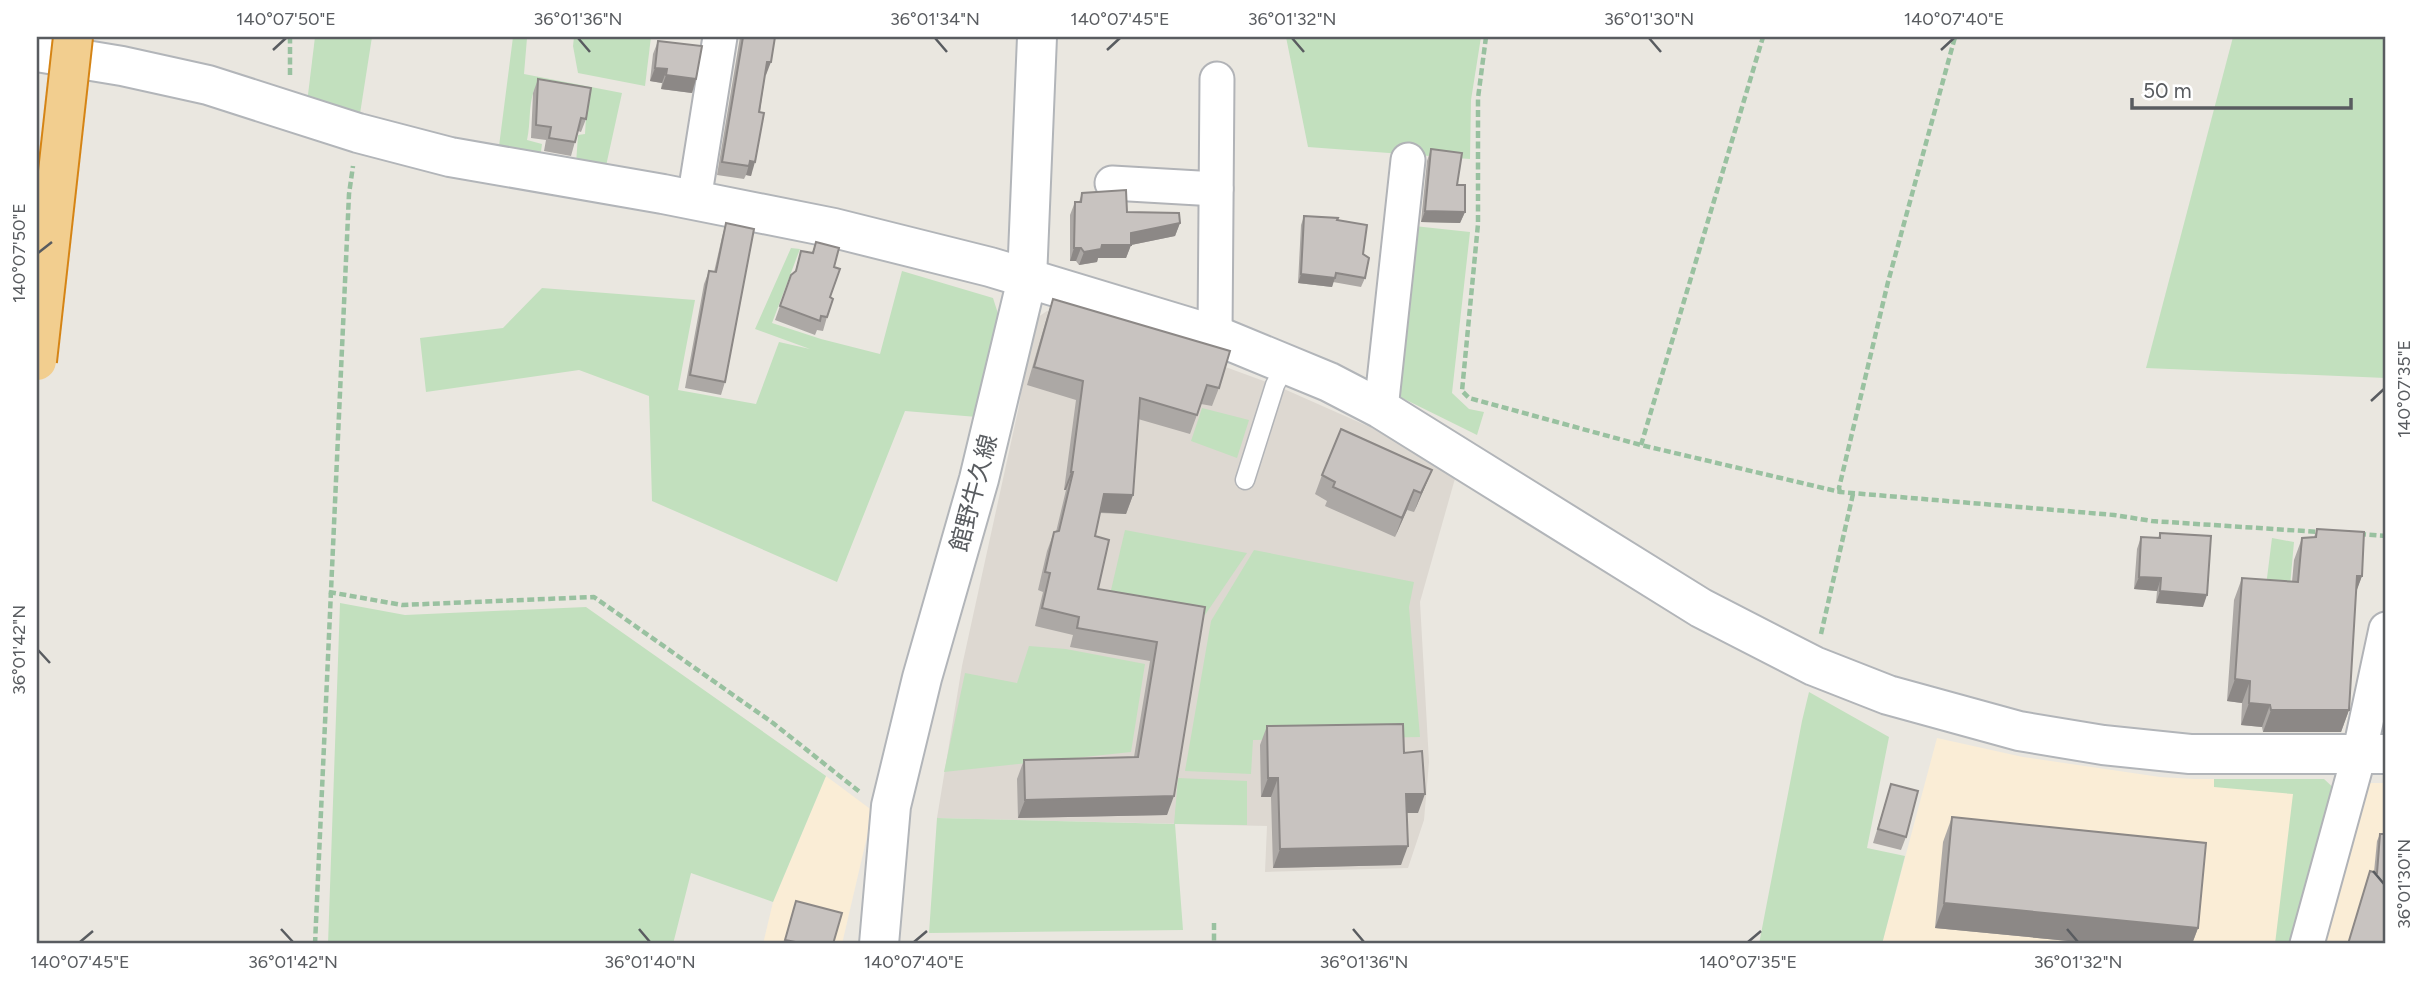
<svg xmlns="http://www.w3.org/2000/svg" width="2423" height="981" font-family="Figtree,'Noto Sans JP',sans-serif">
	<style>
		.commercial { fill: #faedd6 }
		.education { fill: #ddd8d1 }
		.green { fill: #c2e0be }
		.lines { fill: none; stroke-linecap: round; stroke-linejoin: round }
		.lane-casing { stroke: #b1b3b7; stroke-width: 21 }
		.street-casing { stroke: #b1b3b7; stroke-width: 37 }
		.secondary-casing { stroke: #b2b5b9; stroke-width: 42 }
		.path { stroke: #99c1a0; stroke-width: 4.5; stroke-dasharray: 7 3.5; stroke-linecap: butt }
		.lane { stroke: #fff; stroke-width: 18 }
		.street { stroke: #fff; stroke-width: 33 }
		.secondary { stroke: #fff; stroke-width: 38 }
		.highway-bridge-casing { stroke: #d58415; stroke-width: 42; stroke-linecap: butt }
		.highway-bridge { stroke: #f2ce8f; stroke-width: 38 }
		.wall { fill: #aca8a5 }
		.shaded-wall { fill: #8c8886 }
		.building { fill: #c8c3c0; stroke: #8c8886; stroke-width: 2 }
		.ticks { fill: none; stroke: #595c60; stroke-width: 2.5 }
		.labels { text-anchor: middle; stroke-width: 5; stroke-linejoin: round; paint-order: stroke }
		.street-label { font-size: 24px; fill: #595c60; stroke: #fff }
		.neatline { fill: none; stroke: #595c60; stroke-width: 2.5 }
		.ticks-label { font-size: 18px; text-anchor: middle; fill: #595c60 }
	</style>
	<rect width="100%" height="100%" fill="#eae7e0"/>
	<g class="commercial">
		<polygon points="1937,738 2023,757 2160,777 2194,779 2324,779 2295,944 1882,944"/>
		<polygon points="826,776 873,811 842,944 763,944 773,902"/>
		<polygon points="2368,783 2386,783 2386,944 2322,944"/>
	</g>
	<polygon class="education" points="1047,311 1168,346 1275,385 1372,428 1456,475 1420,602 1429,762 1424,820 1408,868 1265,872 1267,826 937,818 962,666 1019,406 1032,321"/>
	<g class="green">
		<polygon points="315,37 372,37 359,120 307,103"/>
		<path d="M513,37l14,1 -3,36 98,19 -16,73 -30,-2 2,-29 7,-1 2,-35 -53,-9c-6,19 -3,31 -7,50l15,4 -2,15 -42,-5z"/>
		<polygon points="574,37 651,37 645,86 578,73 573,46"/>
		<polygon points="1286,37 1481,37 1471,100 1470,159 1308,147"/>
		<polygon points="2233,37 2386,37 2386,378 2146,368"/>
		<polygon points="1414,226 1470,232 1452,393 1469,409 1484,412 1477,435 1394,394"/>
		<polygon points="791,248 800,249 772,323 821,339 880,354 902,271 993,298 1002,326 977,417 905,411 837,582 652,501 649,396 579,370 426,392 420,338 503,328 542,288 695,300 678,390 756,404 779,342 810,349 755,329"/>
		<polygon points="1202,408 1249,420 1237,458 1191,441"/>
		<polygon points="1125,530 1247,553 1205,615 1108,603"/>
		<polygon points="2272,538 2294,542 2289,597 2265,594"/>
		<polygon points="1254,550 1414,582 1409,607 1420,737 1253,740 1251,774 1185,771 1211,621"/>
		<polygon points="340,603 405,615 586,607 826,776 773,902 691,873 673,944 328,944"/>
		<polygon points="1029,646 1066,649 1145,664 1131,752 944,772 965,673 1017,683"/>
		<polygon points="1809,692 1889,737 1867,848 1905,856 1882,944 1759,944 1802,721"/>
		<polygon points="1178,778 1247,781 1247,825 1175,824 1183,930 929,933 937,818 1174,824"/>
		<polygon points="2214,779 2324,779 2339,793 2295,944 2275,944 2293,794 2214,787"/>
	</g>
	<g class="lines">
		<defs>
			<polyline id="lane" points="1245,480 1275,385 1286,364"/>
			<g id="street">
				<polyline points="1112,183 1216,189"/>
				<polyline points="694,200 720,37"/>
				<polyline points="1215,335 1217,79"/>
				<polyline points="1381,409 1408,160"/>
				<polyline points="2307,944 2359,755 2386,629"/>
			</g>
			<g id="secondary">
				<polyline points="37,52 122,66 208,85 358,133 450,157 663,194 834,228 990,267 1215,335 1329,382 1381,409 1701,608 1814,666 1888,695 2019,731 2103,745 2190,754 2386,754"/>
				<polyline points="879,944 891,806 922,678 979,479 1027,279 1037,37"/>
			</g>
		</defs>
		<use href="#lane" class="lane-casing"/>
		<use href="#street" class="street-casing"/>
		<use href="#secondary" class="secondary-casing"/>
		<g class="path">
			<polyline points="1486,37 1478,98 1478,224 1462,391 1469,398 1641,445 1840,492 2114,515 2152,521 2319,532"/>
			<polyline points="290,75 290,37"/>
			<polyline points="1641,445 1763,37"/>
			<polyline points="1840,492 1839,488 1888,282 1955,37"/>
			<polyline points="2359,534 2386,536"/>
			<polyline points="329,592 402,605 594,597 773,723 861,793"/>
			<polyline points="1821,634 1853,494"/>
			<polyline points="1214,923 1214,944"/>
			<polyline points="315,944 349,194 353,166"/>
		</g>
		<use href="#lane" class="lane"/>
		<use href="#street" class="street"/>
		<use href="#secondary" class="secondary"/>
		<defs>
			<polyline id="highway-bridge" points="37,361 73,37"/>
		</defs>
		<use href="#highway-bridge" class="highway-bridge-casing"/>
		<use href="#highway-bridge" class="highway-bridge"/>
	</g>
	<g class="wall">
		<polygon points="740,37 775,37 765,75 751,176 746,175 744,179 717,175"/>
		<polygon points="658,41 696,79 692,93 661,89 662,83 650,81 653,54"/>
		<polygon points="538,79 586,119 581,132 578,131 571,156 544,151 546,140 531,138 533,93"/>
		<polygon points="1431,149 1457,185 1465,212 1460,223 1421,222 1427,161"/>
		<polygon points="1082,193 1127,212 1180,223 1175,236 1131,245 1126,258 1098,258 1097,262 1079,265 1076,261 1070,261 1070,215 1075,202 1079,202"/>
		<polygon points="1304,216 1337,220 1363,254 1365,278 1361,287 1333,282 1332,287 1298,283 1301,225"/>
		<polygon points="726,223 725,382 721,395 685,388 704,284 709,271 714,272 722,237"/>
		<polygon points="816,242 834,267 827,317 823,331 817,330 815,335 775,320 791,275 795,272 801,251 812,253"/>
		<polygon points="1053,299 1219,388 1212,406 1201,404 1190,434 1138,419 1133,495 1126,514 1100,513 1095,536 1098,589 1205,607 1167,815 1018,818 1017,779 1024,760 1134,757 1150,661 1070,647 1073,635 1035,626 1043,592 1038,590 1047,551 1054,532 1056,532 1066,490 1064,490 1076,400 1027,385 1047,317"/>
		<polygon points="1432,470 1424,489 1414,512 1407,510 1395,537 1325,506 1327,501 1315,494 1322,475"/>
		<polygon points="2317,529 2362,576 2356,591 2349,710 2341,732 2263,732 2262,727 2241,725 2242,703 2227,701 2234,600 2242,578 2292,582 2294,560 2302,538 2314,537"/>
		<polygon points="2160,533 2203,607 2156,603 2157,591 2134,589 2137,549 2141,537 2158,538"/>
		<polygon points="1267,726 1404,753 1418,813 1407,813 1401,865 1273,868 1271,797 1261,797 1260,745"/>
		<polygon points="1891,784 1906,837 1901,850 1873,843"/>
		<polygon points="1952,817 2198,928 2192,944 2100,944 1935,928 1943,842"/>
		<polygon points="2380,834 2386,944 2374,872 2377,841"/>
		<polygon points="796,901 833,944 784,944"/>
	</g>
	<g class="shaded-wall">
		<polygon points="767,62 771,62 766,75 762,75"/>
		<polygon points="655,68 667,69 662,83 650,81"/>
		<polygon points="666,75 696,79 692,93 661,89"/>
		<polygon points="750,161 755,162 751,176 746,175"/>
		<polygon points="1425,211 1465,212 1460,223 1421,222"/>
		<polygon points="1180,223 1175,236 1131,245 1126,258 1098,258 1097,262 1079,265 1084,252 1102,245 1131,233"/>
		<polygon points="1074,248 1081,248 1076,261 1070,261"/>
		<polygon points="1301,274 1335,278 1332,287 1298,283"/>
		<polygon points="1432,470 1424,489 1414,512 1421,493"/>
		<polygon points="1071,472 1073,472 1066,490 1064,490"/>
		<polygon points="1414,490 1407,510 1395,537 1402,518"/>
		<polygon points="1104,494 1133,495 1126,514 1097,512"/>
		<polygon points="2357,576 2362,576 2354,598"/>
		<polygon points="2139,577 2161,578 2157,591 2134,589"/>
		<polygon points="2160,591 2207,595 2203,607 2156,603"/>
		<polygon points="2235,679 2250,681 2242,703 2227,701"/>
		<polygon points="2249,703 2270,705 2262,727 2241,725"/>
		<polygon points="2271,710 2349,710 2341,732 2263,732"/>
		<polygon points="1268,778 1278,778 1271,797 1261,797"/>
		<polygon points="1406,794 1425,794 1418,813 1399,813"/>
		<polygon points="1174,796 1167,815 1018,818 1025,800"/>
		<polygon points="1408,846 1401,865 1273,868 1280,849"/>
		<polygon points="1944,903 2198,928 2192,944 2100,944 1935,928"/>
	</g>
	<g class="building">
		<polygon points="743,37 775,37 771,62 767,62 759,112 764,113 755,162 750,161 749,166 722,162"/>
		<polygon points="658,41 702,46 696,79 666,75 667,69 655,68"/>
		<polygon points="538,79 591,88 586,119 581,118 575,142 549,138 551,127 536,125"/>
		<polygon points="1431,149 1462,153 1457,185 1465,185 1465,212 1425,211"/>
		<polygon points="1126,190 1127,212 1179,213 1180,223 1131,233 1131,245 1102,245 1101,249 1084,252 1081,248 1074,248 1075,202 1081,202 1082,193"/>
		<polygon points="1304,216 1338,218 1337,220 1367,225 1363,254 1369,258 1365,278 1336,273 1335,278 1301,274"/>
		<polygon points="726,223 754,229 725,382 690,375 709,271 716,272"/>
		<polygon points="816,242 839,248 834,267 840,269 830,297 833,299 827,317 821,316 820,321 780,306 791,275 796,271 801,251 813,253"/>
		<polygon points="1053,299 1230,351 1219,388 1207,385 1197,415 1140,398 1133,495 1104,494 1095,536 1109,540 1098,589 1205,607 1174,796 1025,800 1024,760 1138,757 1157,642 1077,628 1079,617 1042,608 1050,573 1045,572 1054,532 1059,531 1073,472 1071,472 1083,381 1034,367"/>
		<polygon points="1341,429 1432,470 1421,493 1414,490 1402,518 1333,487 1335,482 1322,475"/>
		<polygon points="2317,529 2364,532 2362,576 2357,576 2349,710 2271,710 2270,705 2249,703 2250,681 2235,679 2242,578 2298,582 2302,538 2316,537"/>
		<polygon points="2160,533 2211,536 2207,595 2160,591 2161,578 2139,577 2141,537 2160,538"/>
		<polygon points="1403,724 1404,753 1422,751 1425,794 1406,794 1408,846 1280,849 1278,778 1268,778 1267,726"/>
		<polygon points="1891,784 1918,791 1906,837 1878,829"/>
		<polygon points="1952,817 2206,843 2198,928 1944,903"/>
		<polygon points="2380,834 2386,834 2386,944 2348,944 2370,871 2377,873"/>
		<polygon points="796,901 842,913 833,944 806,944 785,940"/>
	</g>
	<path class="ticks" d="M578,38l12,14M935,38l12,14M1292,38l12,14M1649,38l12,14M273,50l13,-12M1107,50l13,-12M1941,50l13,-12M38,253l14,-11M2371,401l13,-12M38,650l12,13M2373,871l11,13M281,929l12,13M639,929l11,13M1353,929l11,13M2067,929l11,13M80,942l13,-11M914,942l13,-11M1748,942l13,-11"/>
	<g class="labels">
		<g class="street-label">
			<text transform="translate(974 493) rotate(-75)" y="8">館野牛久線</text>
		</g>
	</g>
	<rect width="2423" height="981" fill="none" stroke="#ffffff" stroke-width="77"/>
	<path d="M2132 98v10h219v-10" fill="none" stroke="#595c60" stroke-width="3.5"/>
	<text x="2143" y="98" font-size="21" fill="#595c60" stroke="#ffffff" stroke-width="5" paint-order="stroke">50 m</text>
	<rect x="38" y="38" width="2346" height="904" class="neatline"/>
	<g class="ticks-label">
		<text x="286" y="25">140°07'50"E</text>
		<text x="578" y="25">36°01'36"N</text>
		<text x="935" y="25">36°01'34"N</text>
		<text x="1120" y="25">140°07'45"E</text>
		<text x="1292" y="25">36°01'32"N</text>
		<text x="1649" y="25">36°01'30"N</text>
		<text x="1954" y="25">140°07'40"E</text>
		<text transform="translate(19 253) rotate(-90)" y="6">140°07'50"E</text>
		<text transform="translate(2404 389) rotate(-90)" y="6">140°07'35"E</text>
		<text transform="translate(19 650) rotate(-90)" y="6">36°01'42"N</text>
		<text transform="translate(2404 884) rotate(-90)" y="6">36°01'30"N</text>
		<text x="80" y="968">140°07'45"E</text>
		<text x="293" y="968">36°01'42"N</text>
		<text x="650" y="968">36°01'40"N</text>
		<text x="914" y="968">140°07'40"E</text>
		<text x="1364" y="968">36°01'36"N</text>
		<text x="1748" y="968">140°07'35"E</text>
		<text x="2078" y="968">36°01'32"N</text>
	</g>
</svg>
